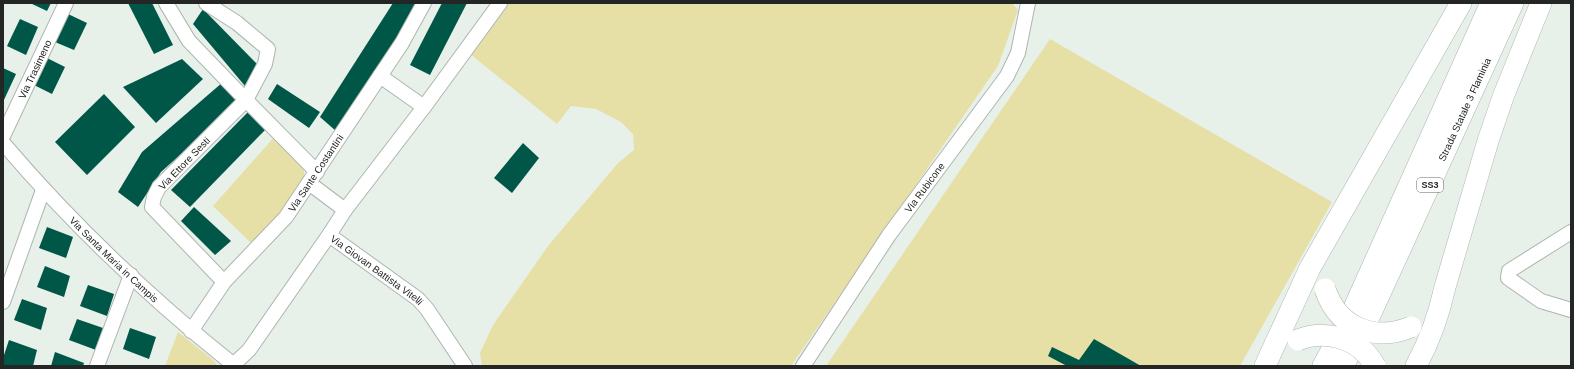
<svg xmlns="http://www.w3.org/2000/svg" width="1574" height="369" font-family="Helvetica,sans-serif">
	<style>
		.green { fill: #e6e0a7 }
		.building { fill: #005647 }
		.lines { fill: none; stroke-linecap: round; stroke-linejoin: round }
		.minor-casing { stroke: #aeb5af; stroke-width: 16 }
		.highway-casing { stroke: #aeb5af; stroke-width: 22 }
		.minor { stroke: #fff; stroke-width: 14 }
		.highway { stroke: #fff; stroke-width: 21 }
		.highway-bridge-casing { stroke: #aeb5af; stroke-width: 22; stroke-linecap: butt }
		.highway-bridge { stroke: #fff; stroke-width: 21 }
		.labels { text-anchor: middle; stroke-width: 4; stroke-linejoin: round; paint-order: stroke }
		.shield { fill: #fff; stroke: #656766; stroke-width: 1 }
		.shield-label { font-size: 9px; font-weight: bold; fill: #232624 }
		.street-label { font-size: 10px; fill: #232624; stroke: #fff }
	</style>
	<rect width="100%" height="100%" fill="#e8f0ea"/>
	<g class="green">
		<polygon points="509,3 1012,3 1018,10 998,66 791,366 482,366 480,353 493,325 548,246 618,163 634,150 633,134 621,122 596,109 571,106 557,124 470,54"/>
		<polygon points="1050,39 1332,202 1240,366 826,366"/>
		<polygon points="276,135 304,164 304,181 254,246 213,206"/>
		<polygon points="178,332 212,359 218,366 165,366"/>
	</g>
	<g class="building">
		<polygon points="30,3 51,3 47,11"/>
		<polygon points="128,3 152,3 173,45 154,54"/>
		<polygon points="393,3 418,3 405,27 336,131 320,117"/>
		<polygon points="442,3 467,3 430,75 410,65"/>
		<polygon points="203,9 257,64 245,86 193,24"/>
		<polygon points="68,14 87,23 74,50 55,42"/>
		<polygon points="20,19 38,27 26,55 7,46"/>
		<polygon points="47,58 65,67 52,94 34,85"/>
		<polygon points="182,59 203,79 156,123 123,87"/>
		<polygon points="3,68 16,74 3,102"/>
		<polygon points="223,82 241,100 161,172 138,207 118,192 142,152"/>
		<polygon points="277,84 320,112 309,128 268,99"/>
		<polygon points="104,94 135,127 87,175 55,142"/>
		<polygon points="249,111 267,128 190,207 171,190"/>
		<polygon points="523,143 539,158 512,193 494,178"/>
		<polygon points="194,207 231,241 215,255 181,221"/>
		<polygon points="47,227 73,237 66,258 39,248"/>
		<polygon points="45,266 70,276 64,297 37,287"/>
		<polygon points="88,285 114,294 107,316 80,306"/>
		<polygon points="22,299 47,308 41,330 14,320"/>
		<polygon points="77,319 103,328 96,350 69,340"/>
		<polygon points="130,328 156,337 149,359 123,349"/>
		<polygon points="1094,339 1141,366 1067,366 1048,356 1052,347 1079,360"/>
		<polygon points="9,340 37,350 33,366 3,366 3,358"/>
		<polygon points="55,352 84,363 83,366 51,366"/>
	</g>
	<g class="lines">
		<defs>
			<g id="minor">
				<polyline points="166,3 189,41 246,100 159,187 154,197 152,207 224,282"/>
				<polyline points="206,3 237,23 268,49 265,64 246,100 317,172"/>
				<polyline points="380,76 424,107 500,3"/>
				<path id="s1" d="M3,136l63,-133"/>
				<path id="s2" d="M3,143c69,81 148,156 232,223"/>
				<path id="s3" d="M309,183l36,27 -16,25 89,64 9,10 38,57"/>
				<polyline points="345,210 424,107"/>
				<polyline points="1571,232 1509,271 1508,278 1541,301 1571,310"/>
				<polyline points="3,302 43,190"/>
				<path id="s4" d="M191,331l33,-49 62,-65 116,-174 22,-40"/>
				<polyline points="233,365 249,350 329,235"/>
				<polyline points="97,366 131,275"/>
				<path id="s5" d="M803,366l86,-131 118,-159 11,-23 10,-50"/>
			</g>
			<g id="highway">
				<polyline points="1265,366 1310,268 1461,3"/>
				<polyline points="1323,366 1353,310 1491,3"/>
				<path id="s6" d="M1343,366l28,-53 142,-310"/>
				<path d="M1416,366c14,-26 23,-51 29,-79l43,-146 15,-44 38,-94"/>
			</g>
		</defs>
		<use href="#minor" class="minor-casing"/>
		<use href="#highway" class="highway-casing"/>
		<use href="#minor" class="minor"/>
		<use href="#highway" class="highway"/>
		<defs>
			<g id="highway-bridge">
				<path d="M1325,289c13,39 49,53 86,38"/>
				<path d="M1298,340c28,-11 62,-2 77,26"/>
			</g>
		</defs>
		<use href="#highway-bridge" class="highway-bridge-casing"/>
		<use href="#highway-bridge" class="highway-bridge"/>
	</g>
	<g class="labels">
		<rect class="shield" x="1417" y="178" width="26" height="14" rx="3"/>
		<g class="shield-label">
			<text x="1430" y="188">SS3</text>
		</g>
		<g class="street-label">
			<text dy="4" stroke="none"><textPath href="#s1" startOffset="74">Via Trasimeno</textPath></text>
			<text dy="4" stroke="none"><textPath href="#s6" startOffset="284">Strada Statale 3 Flaminia</textPath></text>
			<text transform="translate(184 163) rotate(-46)" y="4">Via Ettore Sesti</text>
			<text dy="4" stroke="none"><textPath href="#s4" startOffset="202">Via Sante Costantini</textPath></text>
			<text dy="4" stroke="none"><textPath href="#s5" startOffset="216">Via Rubicone</textPath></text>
			<text dy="4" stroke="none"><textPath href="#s2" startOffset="161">Via Santa Maria in Campis</textPath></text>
			<text dy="4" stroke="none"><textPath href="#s3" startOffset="134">Via Giovan Battista Vitelli</textPath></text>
		</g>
	</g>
	<rect width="1574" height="369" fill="none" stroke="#232624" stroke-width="8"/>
</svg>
